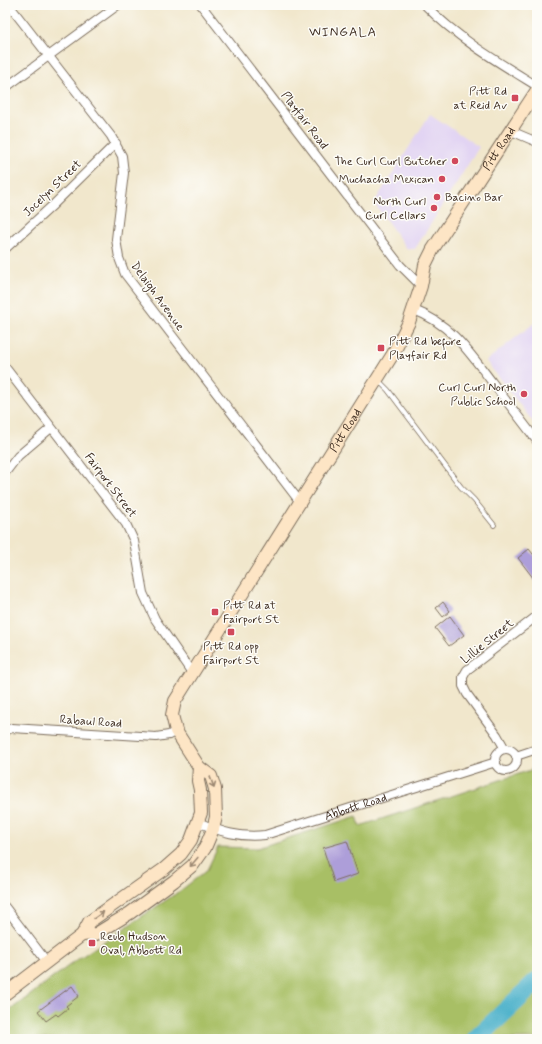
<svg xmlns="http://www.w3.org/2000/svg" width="542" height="1044" font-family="Mynerve,sans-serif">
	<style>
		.built { fill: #e2d4f3 }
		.green { fill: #a8bf65; stroke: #727442 }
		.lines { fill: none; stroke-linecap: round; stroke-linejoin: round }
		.river { stroke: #4bb1ca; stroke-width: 19 }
		.building { fill: #ad9ed9 }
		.lane-casing { stroke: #7b6c5b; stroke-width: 5.5 }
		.street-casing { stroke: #7b6c5b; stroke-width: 10 }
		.secondary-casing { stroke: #7b6c5b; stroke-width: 14 }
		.lane { stroke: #fff; stroke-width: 4 }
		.street { stroke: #fff; stroke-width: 8 }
		.secondary { stroke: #fde5c5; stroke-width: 12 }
		.oneway { stroke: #9c8872 }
		.poi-dot { fill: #d1495b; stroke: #fdfcf7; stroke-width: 1.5 }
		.labels { text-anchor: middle; stroke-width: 3; stroke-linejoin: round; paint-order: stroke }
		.poi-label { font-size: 12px; fill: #3b2a1e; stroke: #fdfcf7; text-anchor: end }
		.street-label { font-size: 12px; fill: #3b2a1e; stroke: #fdfcf7 }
		.neighbourhood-label { font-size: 13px; letter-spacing: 1px; fill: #3b2a1e; stroke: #fdfcf7 }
	</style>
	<rect width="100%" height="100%" fill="#fdfcf7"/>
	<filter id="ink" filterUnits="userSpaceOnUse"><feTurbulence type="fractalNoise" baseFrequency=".025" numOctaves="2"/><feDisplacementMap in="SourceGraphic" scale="8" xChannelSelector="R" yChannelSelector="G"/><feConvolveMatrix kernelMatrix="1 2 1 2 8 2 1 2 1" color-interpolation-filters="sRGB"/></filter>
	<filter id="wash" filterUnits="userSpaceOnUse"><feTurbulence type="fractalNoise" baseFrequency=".012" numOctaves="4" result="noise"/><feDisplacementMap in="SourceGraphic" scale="16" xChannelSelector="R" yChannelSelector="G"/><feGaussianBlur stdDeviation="0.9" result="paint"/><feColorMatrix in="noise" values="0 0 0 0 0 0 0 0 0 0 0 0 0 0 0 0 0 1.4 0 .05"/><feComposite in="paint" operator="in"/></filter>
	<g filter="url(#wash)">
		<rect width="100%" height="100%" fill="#f1e7cc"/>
		<g class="built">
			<polygon points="430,114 479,147 415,249 407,249 374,203"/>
			<polygon points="537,321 537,427 486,361"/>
		</g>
		<polygon class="green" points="537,768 537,1039 5,1039 5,1014 75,961 180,891 207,870 218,847 257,848 357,816 360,826"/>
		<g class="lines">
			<polyline class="river" points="476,1039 537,981"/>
		</g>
		<g id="blocks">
			<g class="building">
				<polygon points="529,549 537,559 537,583 518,558"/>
				<polygon points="443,602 450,611 443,617 436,608"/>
				<polygon points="450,616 464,635 449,646 435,628"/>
				<polygon points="347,841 358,874 334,882 323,848"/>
				<polygon points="72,986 79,996 66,1006 68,1008 58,1016 56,1014 46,1021 38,1011"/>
			</g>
		</g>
	</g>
	<g filter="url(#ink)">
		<use href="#blocks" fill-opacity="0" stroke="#7b6c5b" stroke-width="1"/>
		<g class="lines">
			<defs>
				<polyline id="lane" points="378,380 388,390 461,487 474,500 494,525"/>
				<g id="street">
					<polyline points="9,5 111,136 122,156 124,173 116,239 119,258 125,274 300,502"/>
					<polyline points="201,5 400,265 421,286"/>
					<path d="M425,5c32,33 73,57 112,81"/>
					<polyline points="5,88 118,5"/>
					<polyline points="511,131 537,142"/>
					<polyline points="5,249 53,205 116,143"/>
					<path d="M414,310c37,14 55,42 78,72 15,20 30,39 45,59"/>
					<polyline points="5,367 126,524 134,541 143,593 155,619 192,673"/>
					<polyline points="5,473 18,456 51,428"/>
					<polyline points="5,731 12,728 156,737 169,735 176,731"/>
					<polyline points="505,749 497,735 467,694 463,686 463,677 467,670 537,616"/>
					<circle cx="506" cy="760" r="11"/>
					<polyline points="516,756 537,749"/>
					<path id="s1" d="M198,822c22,10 43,16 67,13l231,-73"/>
					<polyline points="5,907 47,962"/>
				</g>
				<g id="secondary">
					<path id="s2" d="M82,935l14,-1 34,-21 44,-32 19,-16 12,-17 8,-19 3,-12 -1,-28 -4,-13 -12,-9 -23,-36 -4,-16 3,-14 218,-347 16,-32 12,-36 4,-21 8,-16 104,-159"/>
					<polyline points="5,994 82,935 89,922 164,869 181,854 191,840 201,813 200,790 198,781 199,767"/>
				</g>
			</defs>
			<use href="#lane" class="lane-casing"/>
			<use href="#street" class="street-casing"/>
			<use href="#secondary" class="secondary-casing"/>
			<use href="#lane" class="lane"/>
			<use href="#street" class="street"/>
			<use href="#secondary" class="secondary"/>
		</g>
		<defs><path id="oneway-shaft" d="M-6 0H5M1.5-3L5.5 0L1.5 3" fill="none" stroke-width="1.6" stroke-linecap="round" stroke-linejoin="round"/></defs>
		<g class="oneway">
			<use href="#oneway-shaft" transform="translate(212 782) rotate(69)"/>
			<use href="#oneway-shaft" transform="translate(194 862) rotate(130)"/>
			<use href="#oneway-shaft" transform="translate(99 915) rotate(-35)"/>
		</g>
	</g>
	<g class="poi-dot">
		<rect x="511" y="94" width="8" height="8" rx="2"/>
		<circle cx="455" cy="161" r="4"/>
		<circle cx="442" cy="179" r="4"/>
		<circle cx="437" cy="197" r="4"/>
		<circle cx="434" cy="208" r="4"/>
		<rect x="377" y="344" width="8" height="8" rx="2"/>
		<circle cx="524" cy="394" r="4"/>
		<rect x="211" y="608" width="8" height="8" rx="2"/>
		<rect x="227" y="628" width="8" height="8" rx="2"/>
		<rect x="88" y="939" width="8" height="8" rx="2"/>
	</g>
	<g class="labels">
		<g class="poi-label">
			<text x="507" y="95">Pitt Rd<tspan x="507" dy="14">at Reid Av</tspan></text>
			<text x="447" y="165">The Curl Curl Butcher</text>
			<text x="434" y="183">Muchacha Mexican</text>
			<text x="445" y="201" text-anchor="start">Bacino Bar</text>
			<text x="426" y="205">North Curl<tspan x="426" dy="14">Curl Cellars</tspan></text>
			<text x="389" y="345" text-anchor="start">Pitt Rd before<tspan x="389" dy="14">Playfair Rd</tspan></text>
			<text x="516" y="391">Curl Curl North<tspan x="516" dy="14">Public School</tspan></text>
			<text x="223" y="609" text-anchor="start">Pitt Rd at<tspan x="223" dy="14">Fairport St</tspan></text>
			<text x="231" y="650" text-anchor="middle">Pitt Rd opp<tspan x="231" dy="14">Fairport St</tspan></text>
			<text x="100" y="940" text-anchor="start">Reub Hudson<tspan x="100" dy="14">Oval, Abbott Rd</tspan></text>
		</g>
		<g class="street-label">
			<text transform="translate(305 120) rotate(53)" y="4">Playfair Road</text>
			<text dy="4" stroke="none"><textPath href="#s2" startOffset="960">Pitt Road</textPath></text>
			<text transform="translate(52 188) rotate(-44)" y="4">Jocelyn Street</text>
			<text transform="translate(158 296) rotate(54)" y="4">Delaigh Avenue</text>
			<text dy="4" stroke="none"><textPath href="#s2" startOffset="637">Pitt Road</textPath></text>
			<text transform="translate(111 485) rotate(53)" y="4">Fairport Street</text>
			<text transform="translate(487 641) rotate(-39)" y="4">Lillie Street</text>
			<text transform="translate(91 721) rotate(4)" y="4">Rabaul Road</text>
			<text dy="4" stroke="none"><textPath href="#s1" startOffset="164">Abbott Road</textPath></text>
		</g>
		<g class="neighbourhood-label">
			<text x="343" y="36">WINGALA</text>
		</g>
	</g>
	<rect width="542" height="1044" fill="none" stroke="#fdfcf7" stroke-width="20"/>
</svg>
